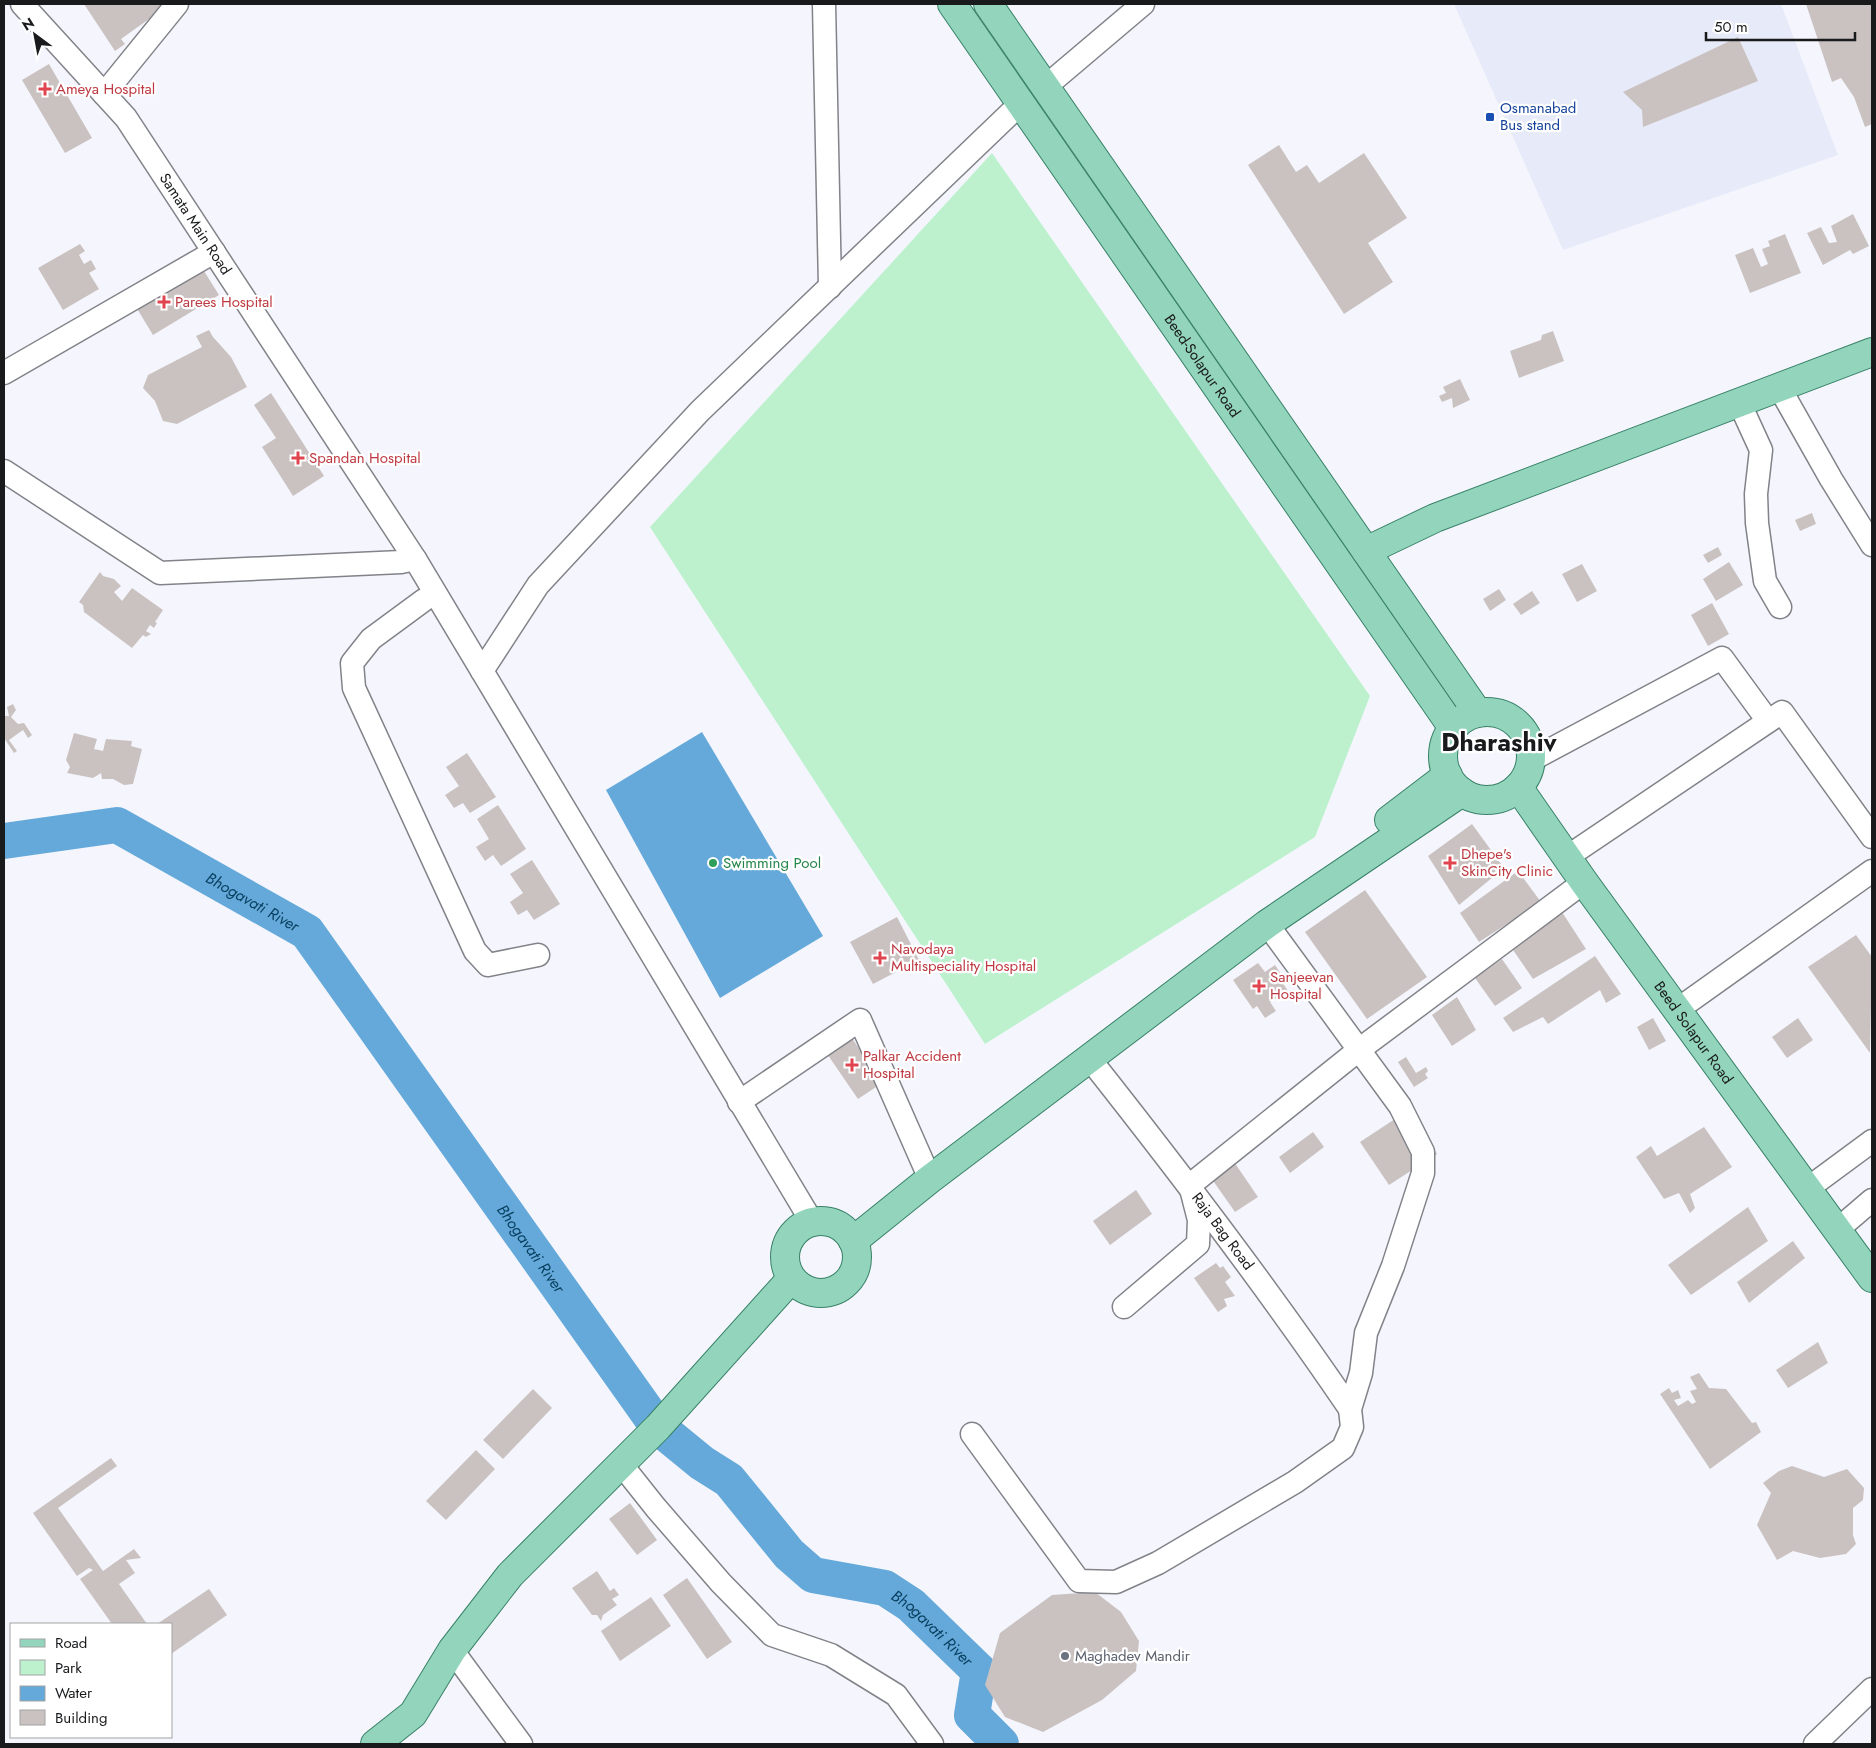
<svg xmlns="http://www.w3.org/2000/svg" width="1876" height="1748" font-family="Jost,sans-serif">
	<style>
		.built { fill: #e7eaf8 }
		.green { fill: #bdf1ce }
		.water { fill: #65a9da }
		.lines { fill: none; stroke-linecap: round; stroke-linejoin: round }
		.river { stroke: #65a9da; stroke-width: 36 }
		.building { fill: #cac2c1 }
		.minor-casing { stroke: #828389; stroke-width: 25 }
		.major-casing { stroke: #388167; stroke-width: 30 }
		.minor { stroke: #fff; stroke-width: 22 }
		.major { stroke: #92d5bc; stroke-width: 28 }
		.health-dot { fill: #e0444e; stroke: #fff; stroke-width: 2 }
		.transit-dot { fill: #1a4fb4; stroke: #fff; stroke-width: 2 }
		.leisure-dot { fill: #2e9e5b; stroke: #fff; stroke-width: 2 }
		.worship-dot { fill: #6b7280; stroke: #fff; stroke-width: 2 }
		.labels { text-anchor: middle; stroke-width: 4.5; stroke-linejoin: round; paint-order: stroke }
		.health-label { font-size: 15px; fill: #be3a42; stroke: #fff; text-anchor: start }
		.transit-label { font-size: 15px; fill: #164399; stroke: #fff; text-anchor: start }
		.street-label { font-size: 15px; fill: #191a1c; stroke: #fff }
		.leisure-label { font-size: 15px; fill: #27864d; stroke: #fff; text-anchor: start }
		.worship-label { font-size: 15px; fill: #5b616d; stroke: #fff; text-anchor: start }
		.water-label { font-size: 16px; font-style: italic; fill: #0a4161; stroke: #fff }
		.town-label { font-size: 25px; font-weight: bold; fill: #191a1c; stroke: #fff }
	</style>
	<rect width="100%" height="100%" fill="#f5f6fd"/>
	<polygon class="built" points="1454,4 1781,4 1838,155 1563,250"/>
	<polygon class="green" points="992,153 1370,696 1315,837 985,1044 650,527"/>
	<polygon class="water" points="702,732 823,936 720,998 606,790"/>
	<g class="lines">
		<path class="river" id="s1" d="M4,841l113,-16 190,107 351,495 44,36 27,17 60,74 24,21 72,13 26,17 68,66 -7,44 29,29"/>
	</g>
	<g class="building">
		<polygon points="84,4 170,4 121,39 125,44 115,51"/>
		<polygon points="1806,4 1872,4 1872,124 1865,127 1854,97 1841,78 1832,82"/>
		<polygon points="1738,37 1758,81 1643,127 1642,110 1623,92"/>
		<polygon points="49,64 92,138 65,153 22,80"/>
		<polygon points="1279,145 1296,172 1307,165 1319,183 1364,153 1407,218 1368,243 1393,282 1344,314 1248,165"/>
		<polygon points="1853,214 1869,246 1853,254 1850,250 1823,265 1807,233 1821,227 1829,243 1837,242 1831,226"/>
		<polygon points="1785,234 1801,273 1750,293 1735,255 1753,248 1761,267 1768,264 1762,249 1770,246 1768,241"/>
		<polygon points="80,244 85,251 79,255 84,264 91,260 96,269 89,273 99,289 63,310 38,268"/>
		<polygon points="199,263 219,295 153,335 133,302"/>
		<polygon points="209,330 213,337 231,357 247,387 177,424 163,421 155,401 143,388 148,375 202,347 196,336"/>
		<polygon points="1553,331 1564,361 1519,378 1510,351 1541,340 1542,335"/>
		<polygon points="1460,379 1470,400 1453,408 1452,398 1442,402 1439,396 1446,393 1443,387"/>
		<polygon points="271,393 324,476 293,496 262,447 276,438 254,405"/>
		<polygon points="1812,513 1816,524 1800,531 1795,520"/>
		<polygon points="1718,547 1722,555 1708,563 1703,555"/>
		<polygon points="1729,562 1743,585 1716,601 1703,579"/>
		<polygon points="1582,564 1597,591 1577,602 1562,574"/>
		<polygon points="100,572 103,576 114,579 121,586 114,592 122,601 132,588 163,610 155,622 157,623 154,628 150,625 146,631 151,634 146,637 143,635 132,648 84,612 83,605 79,602"/>
		<polygon points="1499,589 1506,600 1490,611 1483,599"/>
		<polygon points="1532,591 1540,603 1521,615 1513,604"/>
		<polygon points="1712,603 1729,634 1708,646 1691,615"/>
		<polygon points="13,704 16,710 11,717 18,724 24,723 32,735 28,738 23,730 9,740 17,751 14,753 4,738 4,716 9,716 7,707"/>
		<polygon points="74,733 97,739 94,749 103,751 106,739 132,741 131,746 142,749 133,784 124,785 113,779 102,779 101,773 93,778 67,773 70,767 66,760"/>
		<polygon points="467,753 496,797 470,813 463,803 454,808 445,795 459,786 446,767"/>
		<polygon points="498,805 526,849 501,866 493,855 485,861 476,847 489,839 477,819"/>
		<polygon points="1472,824 1504,868 1459,905 1428,856"/>
		<polygon points="532,860 560,904 534,920 527,910 518,915 510,902 523,893 510,874"/>
		<polygon points="1518,871 1541,902 1479,942 1460,913"/>
		<polygon points="1365,890 1427,977 1367,1019 1305,932"/>
		<polygon points="1562,912 1586,949 1533,979 1511,947"/>
		<polygon points="897,917 919,960 873,984 850,942"/>
		<polygon points="1856,935 1872,957 1870,1053 1808,967"/>
		<polygon points="1595,956 1621,994 1606,1003 1600,990 1548,1024 1543,1017 1513,1032 1503,1018"/>
		<polygon points="1502,959 1522,988 1495,1006 1475,978"/>
		<polygon points="1258,963 1265,972 1275,965 1283,977 1280,979 1290,994 1285,998 1282,994 1270,1002 1276,1011 1265,1018 1257,1006 1253,1009 1233,980"/>
		<polygon points="1457,997 1476,1030 1452,1046 1432,1015"/>
		<polygon points="1653,1018 1666,1041 1649,1050 1637,1027"/>
		<polygon points="1798,1018 1813,1040 1787,1058 1772,1037"/>
		<polygon points="848,1032 882,1083 858,1099 823,1048"/>
		<polygon points="1406,1057 1416,1073 1426,1067 1428,1071 1425,1074 1428,1078 1414,1087 1398,1062"/>
		<polygon points="1411,1112 1437,1154 1389,1185 1360,1142 1404,1113"/>
		<polygon points="1704,1127 1732,1167 1690,1194 1695,1208 1690,1213 1679,1193 1664,1199 1636,1157 1651,1146 1657,1156"/>
		<polygon points="1313,1132 1324,1147 1290,1173 1279,1157"/>
		<polygon points="1232,1159 1258,1197 1235,1212 1209,1175"/>
		<polygon points="1136,1190 1152,1214 1110,1245 1093,1221"/>
		<polygon points="1748,1207 1768,1241 1691,1295 1668,1265"/>
		<polygon points="1793,1241 1805,1258 1749,1303 1737,1282"/>
		<polygon points="1216,1263 1220,1268 1223,1266 1231,1277 1225,1282 1235,1296 1224,1299 1227,1306 1218,1312 1194,1278"/>
		<polygon points="1818,1342 1828,1363 1788,1388 1776,1370"/>
		<polygon points="1699,1373 1709,1388 1726,1389 1752,1423 1756,1422 1761,1432 1710,1469 1660,1394 1669,1388 1672,1393 1678,1390 1681,1398 1674,1400 1678,1406 1688,1400 1692,1404 1696,1402 1690,1391 1697,1389 1690,1377"/>
		<polygon points="533,1389 552,1408 503,1459 483,1440"/>
		<polygon points="476,1450 495,1469 446,1520 426,1501"/>
		<polygon points="111,1458 117,1466 58,1508 103,1571 134,1549 141,1558 126,1560 135,1573 119,1584 147,1624 112,1624 80,1579 93,1570 89,1568 77,1576 33,1513"/>
		<polygon points="1792,1466 1824,1477 1847,1469 1864,1488 1863,1500 1853,1508 1853,1535 1856,1544 1846,1554 1820,1558 1793,1551 1777,1560 1757,1525 1771,1493 1763,1483 1779,1471"/>
		<polygon points="630,1503 657,1540 637,1555 609,1519"/>
		<polygon points="597,1571 610,1591 614,1588 619,1595 612,1599 617,1605 603,1615 601,1621 597,1615 592,1615 572,1588"/>
		<polygon points="687,1578 732,1642 707,1659 663,1595"/>
		<polygon points="209,1589 227,1615 171,1654 171,1624 157,1624"/>
		<polygon points="1095,1592 1121,1612 1139,1641 1136,1671 1102,1700 1043,1732 1005,1717 985,1685 1000,1633 1052,1595"/>
		<polygon points="651,1597 671,1626 620,1661 601,1631"/>
	</g>
	<g class="lines">
		<defs>
			<g id="minor">
				<path id="s2" d="M22,4l104,114 289,441 397,663"/>
				<polyline points="824,4 830,287"/>
				<polyline points="1045,87 1143,4"/>
				<polyline points="104,94 177,4"/>
				<polyline points="4,373 214,252"/>
				<polyline points="1779,387 1831,479 1872,545"/>
				<polyline points="1739,402 1761,450 1756,494 1757,523 1765,581 1780,607"/>
				<polyline points="4,471 160,573 401,562 415,559"/>
				<polyline points="424,600 371,639 352,663 354,688 475,951 488,965 538,955"/>
				<polyline points="482,671 538,585 700,411 1020,104"/>
				<polyline points="1531,760 1722,658 1768,721"/>
				<polyline points="1567,857 1782,712 1872,837"/>
				<polyline points="1677,1010 1872,871"/>
				<path id="s3" d="M1089,1058c91,115 179,230 261,351"/>
				<polyline points="739,1102 860,1020 930,1179"/>
				<polyline points="1807,1189 1872,1141"/>
				<polyline points="1837,1230 1872,1200"/>
				<polyline points="1124,1307 1198,1244 1199,1220 1190,1185 1360,1049 1584,882"/>
				<polyline points="972,1434 1079,1581 1116,1582 1158,1563 1295,1482 1343,1448 1352,1427 1350,1409 1361,1373 1366,1333 1393,1266 1423,1173 1423,1152 1400,1106 1267,924"/>
				<polyline points="621,1464 656,1508 721,1583 772,1635 831,1655 896,1695 932,1744"/>
				<polyline points="452,1650 521,1744"/>
				<polyline points="1815,1744 1872,1689"/>
			</g>
			<g id="major">
				<path id="s4" d="M952,4l501,724"/>
				<polyline points="988,4 1478,713"/>
				<polyline points="1366,551 1435,518 1872,352"/>
				<circle cx="1487" cy="756" r="44"/>
				<path id="s5" d="M1518,787l66,95 288,396"/>
				<polyline points="1389,820 1448,775"/>
				<circle cx="821" cy="1257" r="36"/>
				<polyline points="853,1241 930,1179 1267,924 1462,792"/>
				<polyline points="375,1744 413,1714 452,1650 510,1575 658,1427 791,1279"/>
			</g>
		</defs>
		<use href="#minor" class="minor-casing"/>
		<use href="#major" class="major-casing"/>
		<use href="#minor" class="minor"/>
		<use href="#major" class="major"/>
	</g>
	<g class="health-dot">
		<path d="M42.5 81.5h5v5h5v5h-5v5h-5v-5h-5v-5h5z"/>
		<path d="M161.5 294.5h5v5h5v5h-5v5h-5v-5h-5v-5h5z"/>
		<path d="M295.5 450.5h5v5h5v5h-5v5h-5v-5h-5v-5h5z"/>
		<path d="M1447.5 855.5h5v5h5v5h-5v5h-5v-5h-5v-5h5z"/>
		<path d="M877.5 950.5h5v5h5v5h-5v5h-5v-5h-5v-5h5z"/>
		<path d="M1256.5 978.5h5v5h5v5h-5v5h-5v-5h-5v-5h5z"/>
		<path d="M849.5 1057.5h5v5h5v5h-5v5h-5v-5h-5v-5h5z"/>
	</g>
	<rect class="transit-dot" x="1485" y="112" width="10" height="10" rx="2.5"/>
	<circle class="leisure-dot" cx="713" cy="863" r="5"/>
	<circle class="worship-dot" cx="1065" cy="1656" r="5"/>
	<g class="labels">
		<g class="health-label">
			<text x="56" y="94">Ameya Hospital</text>
			<text x="175" y="307">Parees Hospital</text>
			<text x="309" y="463">Spandan Hospital</text>
			<text x="1461" y="859">Dhepe's<tspan x="1461" dy="17">SkinCity Clinic</tspan></text>
			<text x="891" y="954">Navodaya<tspan x="891" dy="17">Multispeciality Hospital</tspan></text>
			<text x="1270" y="982">Sanjeevan<tspan x="1270" dy="17">Hospital</tspan></text>
			<text x="863" y="1061">Palkar Accident<tspan x="863" dy="17">Hospital</tspan></text>
		</g>
		<g class="transit-label">
			<text x="1500" y="113">Osmanabad<tspan x="1500" dy="17">Bus stand</tspan></text>
		</g>
		<g class="street-label">
			<text dy="5" stroke="none"><textPath href="#s2" startOffset="281">Samata Main Road</textPath></text>
			<text dy="5" stroke="none"><textPath href="#s4" startOffset="440">Beed-Solapur Road</textPath></text>
			<text dy="5" stroke="none"><textPath href="#s5" startOffset="302">Beed Solapur Road</textPath></text>
			<text dy="5" stroke="none"><textPath href="#s3" startOffset="219">Raja Bag Road</textPath></text>
		</g>
		<g class="leisure-label">
			<text x="723" y="868">Swimming Pool</text>
		</g>
		<g class="worship-label">
			<text x="1075" y="1661">Maghadev Mandir</text>
		</g>
		<g class="water-label">
			<text dy="6" stroke="none"><textPath href="#s1" startOffset="270">Bhogavati River</textPath></text>
			<text dy="6" stroke="none"><textPath href="#s1" startOffset="720">Bhogavati River</textPath></text>
			<text dy="6" stroke="none"><textPath href="#s1" startOffset="1290">Bhogavati River</textPath></text>
		</g>
		<g class="town-label">
			<text x="1499" y="751">Dharashiv</text>
		</g>
	</g>
	<rect width="1876" height="1748" fill="none" stroke="#191a1c" stroke-width="10"/>
	<rect x="10" y="1623" width="162" height="115" fill="#ffffff" stroke="#a3a3a4"/>
	<rect x="20" y="1639" width="25" height="8" fill="#92d5bc" stroke="#a3a3a4"/>
	<text x="55" y="1648" font-size="15" fill="#191a1c">Road</text>
	<rect x="20" y="1660" width="25" height="15" fill="#bdf1ce" stroke="#a3a3a4"/>
	<text x="55" y="1673" font-size="15" fill="#191a1c">Park</text>
	<rect x="20" y="1686" width="25" height="15" fill="#65a9da" stroke="#a3a3a4"/>
	<text x="55" y="1698" font-size="15" fill="#191a1c">Water</text>
	<rect x="20" y="1710" width="25" height="15" fill="#cac2c1" stroke="#a3a3a4"/>
	<text x="55" y="1723" font-size="15" fill="#191a1c">Building</text>
	<g transform="translate(35 35) rotate(328)" stroke="#ffffff" stroke-width="4" paint-order="stroke">
	<path d="M0-4L9 19L0 12L-9 19Z" fill="#191a1c"/>
	<text y="-8" font-size="14" font-weight="bold" text-anchor="middle" fill="#191a1c">N</text>
	</g>
	<path d="M1706 32v8h149v-8" fill="none" stroke="#191a1c" stroke-width="2.5"/>
	<text x="1714" y="32" font-size="15" fill="#191a1c" stroke="#ffffff" stroke-width="4" paint-order="stroke">50 m</text>
</svg>
